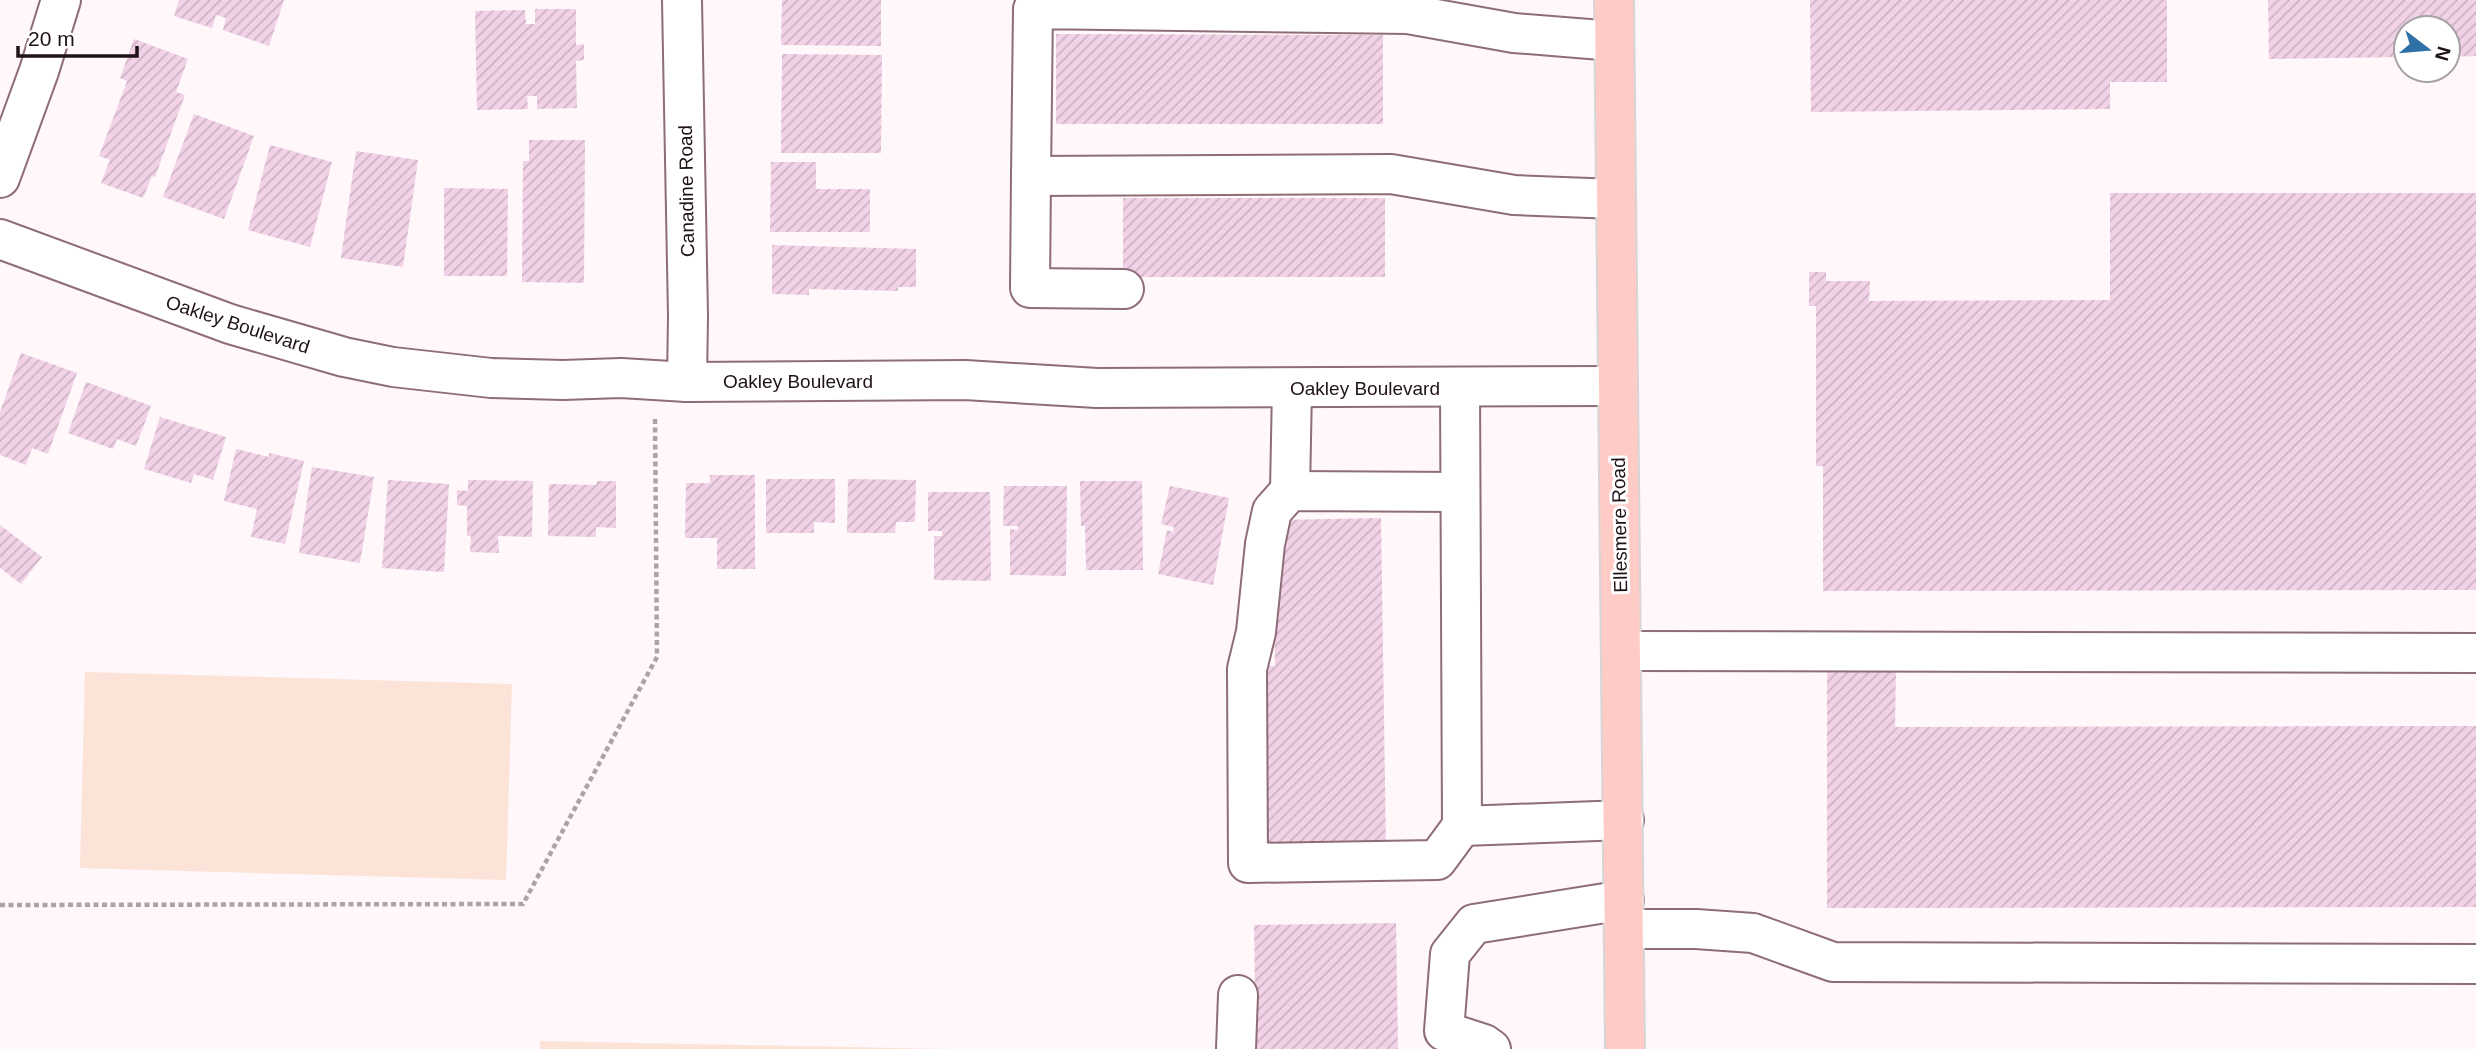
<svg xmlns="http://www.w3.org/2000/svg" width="2476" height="1049" font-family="Arial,sans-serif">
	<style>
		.grass { fill: #fce3d8 }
		.building { fill: url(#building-hatch) }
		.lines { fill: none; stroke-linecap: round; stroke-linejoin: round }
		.minor-casing { stroke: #8e6d76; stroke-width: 42 }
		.major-casing { stroke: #d7d5d5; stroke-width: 42 }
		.path { stroke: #ada3a6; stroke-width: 4.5; stroke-dasharray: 5 3.5; stroke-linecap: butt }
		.minor { stroke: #fff; stroke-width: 38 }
		.major { stroke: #fecbc7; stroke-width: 38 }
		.labels { text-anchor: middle; stroke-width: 6; stroke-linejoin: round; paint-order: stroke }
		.street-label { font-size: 19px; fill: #201317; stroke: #fff }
	</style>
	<defs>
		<pattern id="building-hatch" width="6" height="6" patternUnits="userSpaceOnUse" patternTransform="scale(1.75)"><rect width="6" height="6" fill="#f1d2e7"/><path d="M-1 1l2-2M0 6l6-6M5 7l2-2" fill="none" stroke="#ceb3c5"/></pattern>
	</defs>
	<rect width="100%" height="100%" fill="#fff7f9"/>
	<g class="grass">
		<polygon points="85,672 512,684 506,880 80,868"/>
		<polygon points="540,1041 948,1049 540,1049"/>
	</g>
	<g class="building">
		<polygon points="179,0 284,0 269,46 223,30 226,18 216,15 212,28 174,16"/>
		<polygon points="782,0 881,0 881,46 781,45"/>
		<polygon points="1810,0 2167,0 2167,82 2110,82 2110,109 1811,112"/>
		<polygon points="2268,0 2476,0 2476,56 2448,57 2448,28 2406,28 2406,57 2269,59"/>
		<polygon points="535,9 576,9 576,45 584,44 584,60 576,61 577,108 537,109 537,96 527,96 528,109 477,110 475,11 525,10 526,24 535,24"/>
		<polygon points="1056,34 1383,35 1383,124 1056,124"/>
		<polygon points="134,39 188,59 176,92 185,95 155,177 152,176 143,198 101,183 110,160 99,156 127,81 120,78"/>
		<polygon points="782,54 882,55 881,153 781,153"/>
		<polygon points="194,114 254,136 224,219 163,197"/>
		<polygon points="529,140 585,140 584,283 522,282 523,161 529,161"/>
		<polygon points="270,145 332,162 310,247 248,230"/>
		<polygon points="356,151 418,160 403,267 341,258"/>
		<polygon points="771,162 816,162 816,189 870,189 870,232 770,232"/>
		<polygon points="444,188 508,189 507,276 444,276"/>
		<polygon points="2110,193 2476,193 2476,590 1823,591 1823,466 1816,466 1816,306 1809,306 1809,272 1826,272 1826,281 1870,281 1869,301 2110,300"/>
		<rect x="1123" y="198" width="262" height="79"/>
		<polygon points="772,245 916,249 916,287 898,287 898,291 809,289 809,295 772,294"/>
		<polygon points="21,353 77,373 48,454 32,448 26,465 0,455 0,412"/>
		<polygon points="86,382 151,406 136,446 117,439 113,449 68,433"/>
		<polygon points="160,417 226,437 213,480 194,474 191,483 144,469"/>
		<polygon points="236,449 269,457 269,453 304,461 285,544 251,537 257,509 224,501"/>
		<polygon points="312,467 374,477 360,563 299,553"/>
		<polygon points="710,475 755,475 755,569 717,569 717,538 685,538 686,483 710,483"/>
		<polygon points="766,479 835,479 835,523 814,522 814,533 766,533"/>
		<polygon points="848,479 916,480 915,522 896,522 895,533 847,533"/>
		<polygon points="388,480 449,484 444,572 382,568"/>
		<polygon points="468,480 533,481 532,537 498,536 499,553 470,552 471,536 467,536 467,506 457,505 457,490 468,491"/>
		<polygon points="597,481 616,481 616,528 596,527 596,537 548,536 549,484 596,485"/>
		<polygon points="1080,481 1142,481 1143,570 1086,570 1085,526 1081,526"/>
		<polygon points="1004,486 1067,486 1066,576 1010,575 1010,529 1018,530 1018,526 1003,526"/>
		<polygon points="1170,486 1229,498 1213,585 1158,574 1167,530 1173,532 1174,527 1161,524"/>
		<polygon points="928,492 990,492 991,581 934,580 934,536 942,536 942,531 928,531"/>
		<polygon points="1381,518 1386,850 1258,851 1256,666 1275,666 1273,548 1279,520"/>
		<polygon points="0,525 42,557 21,584 0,568"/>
		<polygon points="1827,671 1896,671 1895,727 2476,726 2476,907 1827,908"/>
		<polygon points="1396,923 1398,1049 1256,1049 1254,925"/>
	</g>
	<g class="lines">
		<defs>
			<g id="minor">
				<polyline points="682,0 688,316 687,382"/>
				<polyline points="1614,41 1514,33 1408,14 1033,9 1031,176 1391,174 1514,195 1616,199"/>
				<polyline points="1031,176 1030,288 1124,289"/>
				<polyline points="0,178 39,71 61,0"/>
				<polyline points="0,239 230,324 344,357 393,367 491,378 563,380 621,378 687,382 965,380 1097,388 1618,386"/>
				<polyline points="1460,387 1462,826 1624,820"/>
				<polyline points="1290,491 1292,388"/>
				<polyline points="1459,492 1290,491 1272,511 1265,544 1256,632 1247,669 1248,863 1437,860 1462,826"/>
				<polyline points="1621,651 2476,653"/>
				<polyline points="1624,929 1696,929 1753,933 1833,962 2476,964"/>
				<polyline points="1236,1049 1238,995"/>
				<polyline points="1491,1049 1484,1044 1444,1031 1450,954 1474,924 1624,900"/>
			</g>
			<polyline id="major" points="1614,0 1625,1049"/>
		</defs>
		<use href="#minor" class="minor-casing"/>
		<use href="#major" class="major-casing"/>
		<polyline class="path" points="0,905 523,904 657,657 655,419"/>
		<use href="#minor" class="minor"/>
		<use href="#major" class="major"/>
	</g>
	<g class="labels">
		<g class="street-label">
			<text transform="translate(686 191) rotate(-91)" y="7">Canadine Road</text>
			<text transform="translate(238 324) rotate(18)" y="7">Oakley Boulevard</text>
			<text x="798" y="388">Oakley Boulevard</text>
			<text x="1365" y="395">Oakley Boulevard</text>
			<text transform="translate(1619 525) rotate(-91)" y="7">Ellesmere Road</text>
		</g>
	</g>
	<g transform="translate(2427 49) rotate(106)"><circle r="33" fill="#ffffff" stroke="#a6a1a2" stroke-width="2"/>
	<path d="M0-5L12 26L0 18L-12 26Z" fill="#2f71a7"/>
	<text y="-10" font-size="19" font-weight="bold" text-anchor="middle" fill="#201317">N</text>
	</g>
	<path d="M18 46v10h119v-10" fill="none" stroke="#201317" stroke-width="3.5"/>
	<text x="28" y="46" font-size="21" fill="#201317" stroke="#ffffff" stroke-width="5" paint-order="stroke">20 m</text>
</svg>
